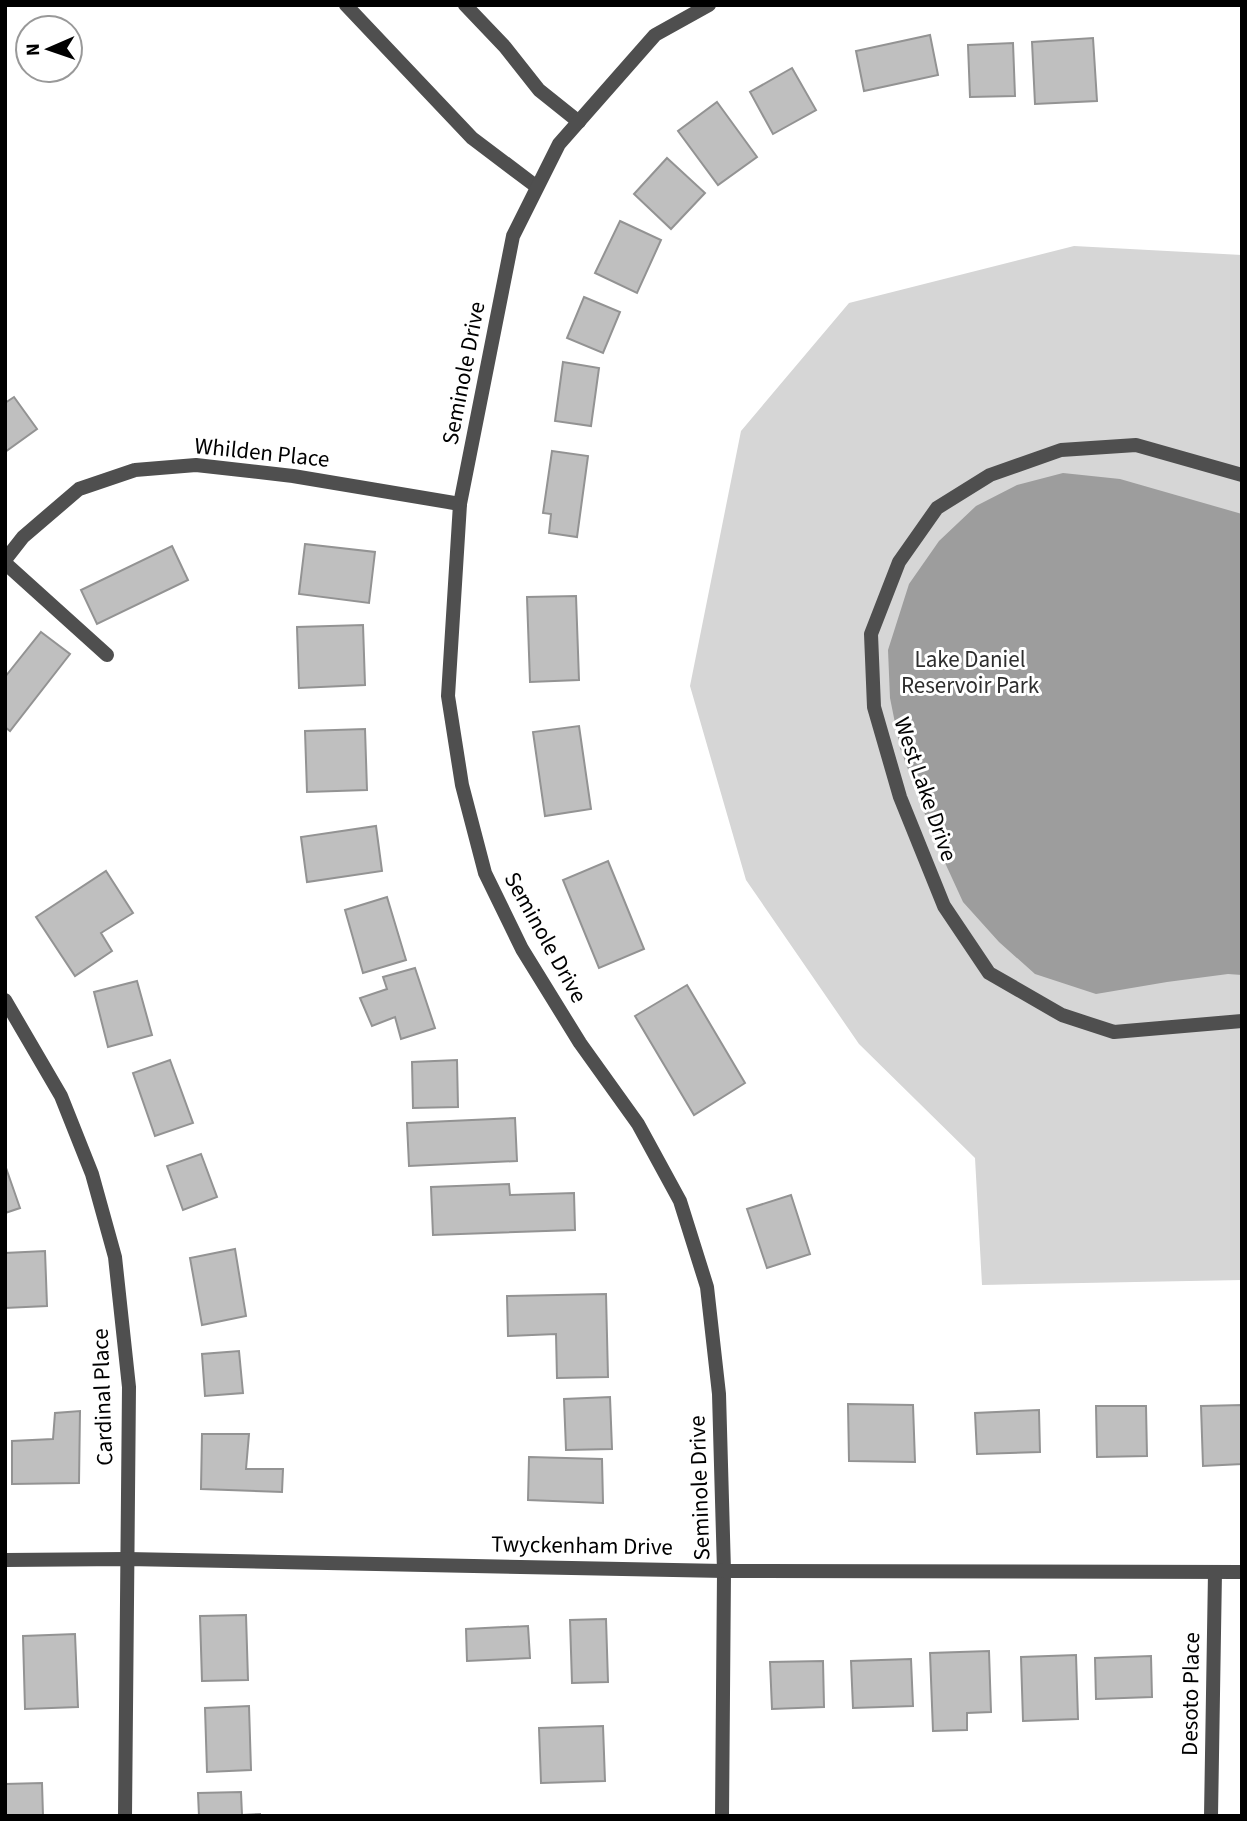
<svg xmlns="http://www.w3.org/2000/svg" width="1247" height="1821" font-family="'Source Sans 3',sans-serif">
	<style>
		.green { fill: #d6d6d6 }
		.water { fill: #9d9d9d }
		.building { fill: #bfbfbf; stroke: #939393; stroke-width: 2 }
		.lines { fill: none; stroke-linecap: round; stroke-linejoin: round }
		.service { stroke: #4f4f4f; stroke-width: 14 }
		.minor { stroke: #4f4f4f; stroke-width: 14 }
		.labels { text-anchor: middle; stroke-width: 6; stroke-linejoin: round; paint-order: stroke }
		.street-label { font-size: 23px; fill: #000; stroke: #fff }
		.park-label { font-size: 23px; fill: #2d2d2d; stroke: #fff }
	</style>
	<rect width="100%" height="100%" fill="#fff"/>
	<polygon class="green" points="1074,246 1242,255 1242,1280 982,1285 975,1158 859,1044 746,880 690,686 741,431 849,303"/>
	<polygon class="water" points="1063,473 1120,479 1242,514 1242,975 1228,974 1167,982 1096,994 1035,974 999,942 963,902 935,841 900,748 890,698 888,650 909,584 939,541 976,506 1017,485"/>
	<g class="building">
		<polygon points="930,35 938,75 864,91 856,51"/>
		<polygon points="1093,38 1097,101 1035,104 1032,42"/>
		<polygon points="1013,43 1015,96 970,97 968,45"/>
		<polygon points="792,68 816,110 773,134 750,92"/>
		<polygon points="717,102 757,157 718,185 678,131"/>
		<polygon points="667,158 705,193 671,229 634,194"/>
		<polygon points="620,221 661,240 637,293 595,273"/>
		<polygon points="584,297 620,312 603,353 567,338"/>
		<polygon points="563,362 599,368 591,426 555,421"/>
		<polygon points="14,397 37,429 5,452 5,403"/>
		<polygon points="552,451 588,456 577,537 549,533 551,514 543,513"/>
		<polygon points="305,544 375,552 369,603 299,594"/>
		<polygon points="172,546 188,580 97,624 81,590"/>
		<polygon points="576,596 579,680 530,682 527,597"/>
		<polygon points="363,625 365,685 299,688 297,627"/>
		<polygon points="41,632 70,654 10,731 5,727 5,677"/>
		<polygon points="579,726 591,809 545,816 533,732"/>
		<polygon points="365,729 367,790 307,792 305,731"/>
		<polygon points="376,826 382,871 307,882 301,837"/>
		<polygon points="608,861 644,949 599,968 563,880"/>
		<polygon points="106,871 133,913 101,933 112,951 75,976 36,917"/>
		<polygon points="387,897 406,960 363,973 345,910"/>
		<polygon points="415,968 435,1028 401,1039 395,1017 372,1026 360,998 387,989 383,977"/>
		<polygon points="137,981 152,1035 108,1047 94,992"/>
		<polygon points="687,985 745,1083 694,1115 635,1016"/>
		<polygon points="170,1060 193,1123 155,1136 133,1073"/>
		<polygon points="457,1060 458,1107 413,1108 412,1062"/>
		<polygon points="515,1118 517,1161 409,1166 407,1123"/>
		<polygon points="201,1154 217,1197 183,1210 167,1166"/>
		<polygon points="5,1165 20,1208 5,1213"/>
		<polygon points="509,1184 510,1195 574,1193 575,1230 433,1235 431,1187"/>
		<polygon points="791,1195 810,1254 767,1268 747,1209"/>
		<polygon points="235,1249 246,1316 202,1325 190,1258"/>
		<polygon points="45,1251 47,1306 5,1308 5,1253"/>
		<polygon points="606,1294 608,1377 557,1378 556,1334 508,1336 507,1296"/>
		<polygon points="239,1351 243,1393 205,1396 202,1354"/>
		<polygon points="610,1397 612,1449 566,1450 564,1399"/>
		<polygon points="848,1404 913,1405 915,1462 849,1461"/>
		<polygon points="1242,1405 1242,1464 1203,1466 1201,1406"/>
		<polygon points="1096,1406 1146,1406 1147,1456 1097,1457"/>
		<polygon points="1039,1410 1040,1452 977,1454 975,1413"/>
		<polygon points="80,1411 79,1483 12,1484 12,1441 53,1439 55,1413"/>
		<polygon points="202,1434 249,1434 246,1469 283,1469 282,1492 201,1489"/>
		<polygon points="529,1457 602,1459 603,1503 528,1500"/>
		<polygon points="246,1615 248,1680 202,1681 200,1616"/>
		<polygon points="606,1619 608,1682 572,1683 570,1620"/>
		<polygon points="528,1626 530,1658 467,1661 466,1629"/>
		<polygon points="75,1634 78,1707 25,1709 23,1636"/>
		<polygon points="989,1651 991,1712 967,1713 967,1730 933,1731 930,1653"/>
		<polygon points="1076,1655 1078,1719 1023,1721 1021,1657"/>
		<polygon points="1151,1656 1152,1697 1096,1699 1095,1658"/>
		<polygon points="911,1659 913,1706 853,1708 851,1661"/>
		<polygon points="823,1661 824,1707 772,1709 770,1662"/>
		<polygon points="249,1706 251,1770 207,1772 205,1708"/>
		<polygon points="603,1726 605,1781 541,1783 539,1728"/>
		<polygon points="42,1783 43,1816 5,1816 5,1784"/>
		<polygon points="241,1792 242,1815 260,1814 260,1816 199,1816 198,1793"/>
	</g>
	<g class="lines">
		<g class="service">
			<polyline points="346,5 472,138 537,187"/>
			<polyline points="465,5 505,47 539,90 579,122"/>
			<polyline points="5,563 107,655"/>
		</g>
		<g class="minor">
			<polyline points="709,5 655,35 559,144 513,236 460,504 448,696 462,785 485,873 522,949 580,1043 638,1124 680,1201 707,1287 719,1394 724,1571 722,1816"/>
			<polyline points="1242,475 1136,445 1061,450 990,475 937,508 899,562 871,634 874,707 900,797 944,906 989,973 1062,1015 1114,1032 1242,1021"/>
			<polyline points="5,560 23,537 79,489 135,470 196,465 293,476 460,504"/>
			<polyline points="5,1000 61,1096 92,1174 115,1257 129,1387 125,1816"/>
			<polyline points="5,1560 127,1559 724,1571 1242,1572"/>
			<polyline points="1211,1816 1215,1572"/>
		</g>
	</g>
	<g class="labels">
		<g class="street-label">
			<text transform="translate(463 373) rotate(-79)" y="8">Seminole Drive</text>
			<text transform="translate(262 452) rotate(6)" y="8">Whilden Place</text>
			<text transform="translate(926 789) rotate(71)" y="8">West Lake Drive</text>
			<text transform="translate(546 937) rotate(61)" y="8">Seminole Drive</text>
			<text transform="translate(102 1397) rotate(-92)" y="8">Cardinal Place</text>
			<text transform="translate(699 1488) rotate(-92)" y="8">Seminole Drive</text>
			<text transform="translate(582 1545) rotate(1)" y="8">Twyckenham Drive</text>
			<text transform="translate(1190 1694) rotate(-89)" y="8">Desoto Place</text>
		</g>
		<g class="park-label">
			<text x="970" y="667">Lake Daniel<tspan x="970" dy="26">Reservoir Park</tspan></text>
		</g>
	</g>
	<rect width="1247" height="1821" fill="none" stroke="#000000" stroke-width="14"/>
	<g transform="translate(49 49) rotate(268)"><circle r="33" fill="#ffffff" stroke="#999999" stroke-width="2"/>
	<path d="M0-5L12 26L0 18L-12 26Z" fill="#000000"/>
	<text y="-10" font-size="19" font-weight="bold" text-anchor="middle" fill="#000000">N</text>
	</g>
</svg>
